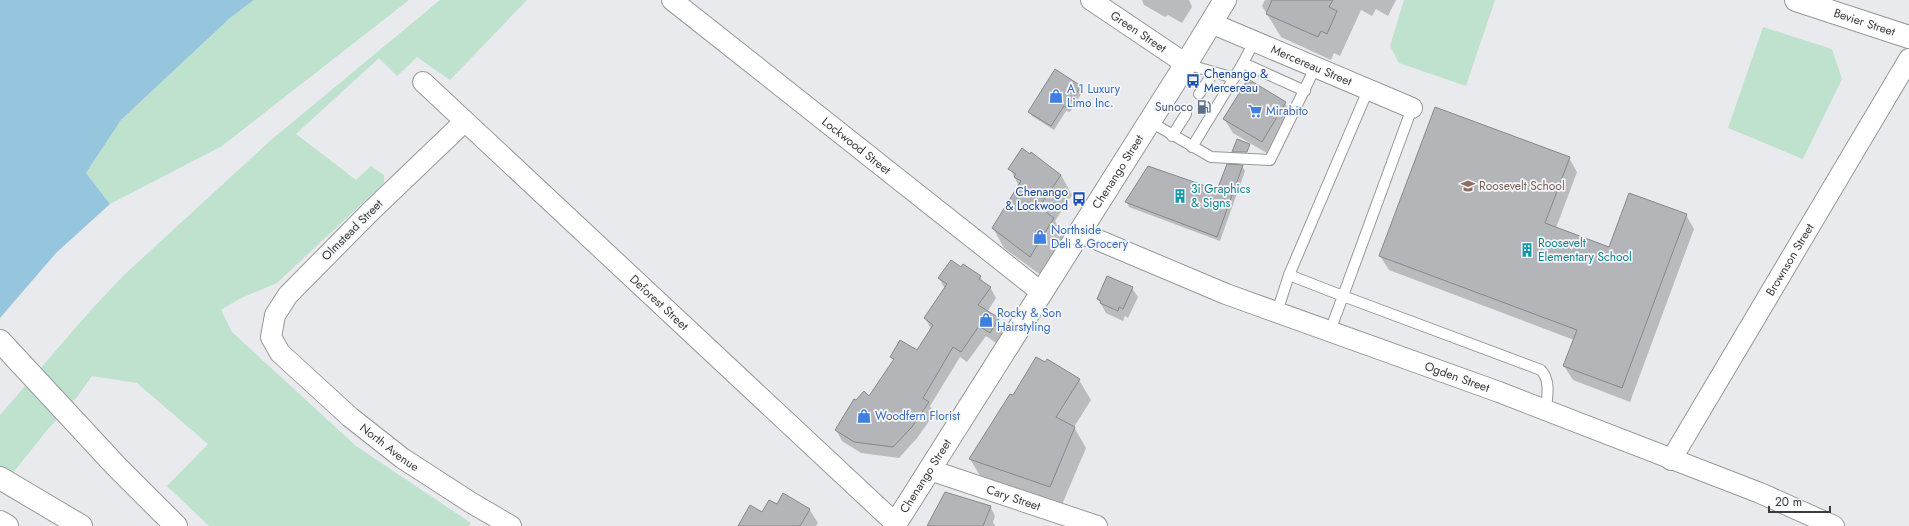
<svg xmlns="http://www.w3.org/2000/svg" width="1909" height="526" font-family="Jost,sans-serif">
	<style>
		.green { fill: #bee2cd }
		.water { fill: #96c6de }
		.shadow { fill: #0003 }
		.building { fill: #b4b5b8; stroke: #88888b }
		.lines { fill: none; stroke-linecap: round; stroke-linejoin: round }
		.service-casing { stroke: #98989b; stroke-width: 12 }
		.minor-casing { stroke: #98989b; stroke-width: 22 }
		.tertiary-casing { stroke: #98989b; stroke-width: 24 }
		.secondary-casing { stroke: #98989b; stroke-width: 24 }
		.motorway-casing { stroke: #98989b; stroke-width: 24 }
		.service { stroke: #fff; stroke-width: 10 }
		.minor { stroke: #fff; stroke-width: 20 }
		.tertiary { stroke: #fff; stroke-width: 22 }
		.secondary { stroke: #fff; stroke-width: 22 }
		.motorway { stroke: #fff; stroke-width: 22 }
		.labels { text-anchor: middle; stroke-width: 3.5; stroke-linejoin: round; paint-order: stroke }
		.street-label { font-size: 12px; fill: #3b3b3c; stroke: #f6f7fa }
		.transit-label { font-size: 12px; fill: #164399; stroke: #f6f7fa; text-anchor: start }
		.shop-label { font-size: 12px; fill: #366cbe; stroke: #f6f7fa; text-anchor: start }
		.service-label { font-size: 12px; fill: #4e5e75; stroke: #f6f7fa; text-anchor: end }
		.education-label { font-size: 12px; fill: #785e54; stroke: #f6f7fa; text-anchor: start }
		.culture-label { font-size: 12px; fill: #0d838f; stroke: #f6f7fa; text-anchor: start }
	</style>
	<rect width="100%" height="100%" fill="#e9eaed"/>
	<g class="green">
		<polygon points="254,0 409,0 222,146 110,204 86,173 121,120 230,18"/>
		<polygon points="440,0 527,0 450,80 417,57 397,76 379,58 296,134 356,180 371,166 384,175 384,183 277,283 239,299 221,310 232,332 356,446 471,523 469,526 209,526 167,486 208,444 137,383 92,376 77,397 48,429 0,489 0,415 90,311 124,275 271,140"/>
		<polygon points="1404,0 1495,0 1466,86 1399,63 1390,46"/>
		<polygon points="1763,27 1832,49 1842,79 1803,159 1728,128"/>
	</g>
	<polygon class="water" points="0,0 254,0 230,18 121,120 86,173 110,204 56,253 0,318"/>
	<g class="shadow">
		<polygon points="1142,0 1189,0 1192,7 1182,23 1168,15 1165,17 1144,5"/>
		<polygon points="1265,0 1396,0 1388,16 1376,9 1372,16 1361,10 1340,56 1334,53 1331,60 1281,37 1262,6"/>
		<polygon points="1080,87 1083,91 1070,112 1066,111 1054,130 1032,116 1029,112"/>
		<polygon points="1285,103 1293,117 1270,155 1233,133 1224,119"/>
		<polygon points="1569,158 1577,172 1556,228 1610,248 1686,215 1694,229 1630,402 1573,380 1564,366 1574,340 1389,270 1380,256"/>
		<polygon points="1242,166 1245,171 1220,241 1129,207 1127,202 1217,192"/>
		<polygon points="1010,169 1061,175 1072,195 1055,221 1065,239 1042,276 1004,248 993,228 1019,186"/>
		<polygon points="962,268 980,277 984,283 990,287 996,298 987,312 999,319 1005,330 996,343 986,336 967,362 960,357 930,406 934,414 917,438 899,458 861,453 842,441 836,430 870,397 894,361 891,357 917,351 931,329 925,318 945,289 939,278"/>
		<polygon points="1132,288 1138,297 1128,318 1125,316 1123,321 1106,313 1098,299"/>
		<polygon points="1046,364 1079,380 1091,400 1074,427 1086,448 1061,507 982,479 970,459 1013,397"/>
		<polygon points="777,506 809,509 818,523 816,526 743,526"/>
		<polygon points="990,506 995,516 993,522 995,526 928,526"/>
	</g>
	<g class="building">
		<polygon points="1272,0 1333,0 1329,7 1337,11 1327,34 1321,31 1318,37 1266,14"/>
		<polygon points="1055,69 1081,86 1067,108 1064,106 1051,126 1028,112"/>
		<polygon points="1248,79 1286,102 1262,142 1223,119"/>
		<polygon points="1435,107 1570,157 1545,223 1609,247 1629,193 1687,214 1622,388 1563,366 1577,330 1379,256"/>
		<polygon points="1237,139 1250,144 1247,152 1232,152"/>
		<polygon points="1022,148 1030,154 1031,152 1061,175 1039,207 1054,218 1030,257 992,228 1021,181 1014,177 1016,174 1008,169"/>
		<polygon points="1227,164 1243,165 1217,237 1125,202 1148,166 1217,190"/>
		<polygon points="951,260 961,267 963,264 981,276 979,279 991,287 978,305 999,318 990,333 979,326 961,352 953,347 923,398 929,402 911,428 893,447 854,442 835,430 854,399 856,400 864,391 869,396 894,359 890,357 900,340 917,350 933,325 924,318 947,284 938,278"/>
		<polygon points="1107,276 1133,287 1123,309 1119,307 1118,311 1100,303 1101,301 1097,299"/>
		<polygon points="1036,357 1045,362 1047,359 1080,379 1056,417 1075,427 1050,487 969,459 1010,394 1013,395"/>
		<polygon points="945,492 991,506 983,526 927,526"/>
		<polygon points="783,493 810,509 800,526 738,526 750,505 762,512 769,500 777,504"/>
	</g>
	<g class="lines">
		<defs>
			<g id="service">
				<polyline points="1254,42 1243,63 1305,91"/>
				<polyline points="1186,64 1234,78 1243,63"/>
				<polyline points="1199,94 1213,73"/>
				<path d="M1412,108l-69,188 198,74c10,11 6,26 5,40"/>
				<polyline points="1149,121 1211,157 1270,160 1315,68"/>
				<polyline points="1172,136 1186,114"/>
				<polyline points="1192,147 1234,78"/>
				<polyline points="1289,275 1368,90"/>
				<polyline points="1277,312 1289,275 1343,296 1330,331"/>
			</g>
			<g id="minor">
				<path id="s1" d="M672,0l369,292"/>
				<path id="s2" d="M1091,0l95,64"/>
				<path id="s3" d="M1211,23l201,85"/>
				<path id="s4" d="M423,82l472,441"/>
				<path id="s5" d="M464,122l-94,90 -82,83 -13,20 -4,22 9,16 70,64 52,41 68,44 41,24"/>
				<path id="s6" d="M1079,232l147,62 273,98 261,101 74,33"/>
				<path id="s7" d="M1671,460l238,-401"/>
				<path id="s8" d="M930,470l167,56"/>
			</g>
			<g id="tertiary">
				<path id="s9" d="M894,526l292,-462 39,-64"/>
			</g>
			<g id="secondary">
				<path id="s10" d="M1796,0l113,37"/>
			</g>
			<g id="motorway">
				<polyline points="0,341 116,466 176,526"/>
				<polyline points="0,478 81,526"/>
				<polyline points="0,522 7,526"/>
			</g>
		</defs>
		<use href="#service" class="service-casing"/>
		<use href="#minor" class="minor-casing"/>
		<use href="#tertiary" class="tertiary-casing"/>
		<use href="#secondary" class="secondary-casing"/>
		<use href="#motorway" class="motorway-casing"/>
		<use href="#service" class="service"/>
		<use href="#minor" class="minor"/>
		<use href="#tertiary" class="tertiary"/>
		<use href="#secondary" class="secondary"/>
		<use href="#motorway" class="motorway"/>
	</g>
	<defs>
		<symbol id="bus-bare" viewBox="-9 -9 18 18"><path d="M-5-6H5V4H4V6H2V4H-2V6H-4V4H-5ZM-3.5-4V0h7V-4ZM-3.5 1.2v1.5H-2V1.2ZM2 1.2v1.5H3.5V1.2Z" fill="#1a4fb4" stroke="#f6f7fa" stroke-width="2.5" paint-order="stroke"/></symbol>
		<symbol id="shop-bare" viewBox="-9 -9 18 18"><path d="M-5-2.5h2.3a2.7 3.5 0 0 1 5.4 0H5L5.5 6h-11ZM-1.5-2.5h3a1.5 2.3 0 0 0-3 0Z" fill="#3f7fe0" stroke="#f6f7fa" stroke-width="2.5" paint-order="stroke"/></symbol>
		<symbol id="fuel-bare" viewBox="-9 -9 18 18"><path d="M-5.5-6h7V0h2V4h1.3V-2.5L3-4.5l.8-.8L6-3V5H2.5V1h-1V6h-7ZM-4.2-4.7v3.2H.2V-4.7Z" fill="#5c6f8a" stroke="#f6f7fa" stroke-width="2.5" paint-order="stroke"/></symbol>
		<symbol id="supermarket-bare" viewBox="-9 -9 18 18"><path d="M-6-5.5h2.5l.6 2H6L4.5 2H-2.5L-4.4-4H-6ZM-1.5 3.2a1.3 1.3 0 1 0 .1 0ZM3 3.2a1.3 1.3 0 1 0 .1 0Z" fill="#3f7fe0" stroke="#f6f7fa" stroke-width="2.5" paint-order="stroke"/></symbol>
		<symbol id="school-bare" viewBox="-9 -9 18 18"><path d="M0-5L7-2L0 1L-7-2ZM-4 1L0 2.5L4 1V4Q0 6-4 4Z" fill="#8d6e63" stroke="#f6f7fa" stroke-width="2.5" paint-order="stroke"/></symbol>
		<symbol id="building-bare" viewBox="-9 -9 18 18"><path d="M-4-6H4V6H1V3H-1V6H-4ZM-2.5-4.3h1.7v1.8h-1.7ZM.8-4.3h1.7v1.8H.8ZM-2.5-1h1.7V.8h-1.7ZM.8-1h1.7V.8H.8Z" fill="#0f9aa8" stroke="#f6f7fa" stroke-width="2.5" paint-order="stroke"/></symbol>
	</defs>
	<g fill-rule="evenodd">
		<use href="#bus-bare" x="1183" y="71" width="20" height="20"/>
		<use href="#shop-bare" x="1046" y="86" width="20" height="20"/>
		<use href="#fuel-bare" x="1194" y="97" width="20" height="20"/>
		<use href="#supermarket-bare" x="1245" y="101" width="20" height="20"/>
		<use href="#school-bare" x="1458" y="176" width="20" height="20"/>
		<use href="#building-bare" x="1170" y="186" width="20" height="20"/>
		<use href="#bus-bare" x="1069" y="189" width="20" height="20"/>
		<use href="#shop-bare" x="1030" y="227" width="20" height="20"/>
		<use href="#building-bare" x="1517" y="240" width="20" height="20"/>
		<use href="#shop-bare" x="976" y="310" width="20" height="20"/>
		<use href="#shop-bare" x="854" y="406" width="20" height="20"/>
	</g>
	<g class="labels">
		<g class="street-label">
			<text dy="4" stroke="none"><textPath href="#s10" startOffset="72">Bevier Street</textPath></text>
			<text dy="4" stroke="none"><textPath href="#s2" startOffset="57">Green Street</textPath></text>
			<text dy="4" stroke="none"><textPath href="#s3" startOffset="109">Mercereau Street</textPath></text>
			<text dy="4" stroke="none"><textPath href="#s1" startOffset="235">Lockwood Street</textPath></text>
			<text dy="4" stroke="none"><textPath href="#s9" startOffset="419">Chenango Street</textPath></text>
			<text transform="translate(352 230) rotate(-45)" y="4">Olmstead Street</text>
			<text dy="4" stroke="none"><textPath href="#s7" startOffset="233">Brownson Street</textPath></text>
			<text dy="4" stroke="none"><textPath href="#s4" startOffset="323">Deforest Street</textPath></text>
			<text dy="4" stroke="none"><textPath href="#s6" startOffset="405">Ogden Street</textPath></text>
			<text dy="4" stroke="none"><textPath href="#s5" startOffset="456">North Avenue</textPath></text>
			<text dy="4" stroke="none"><textPath href="#s9" startOffset="59">Chenango Street</textPath></text>
			<text dy="4" stroke="none"><textPath href="#s8" startOffset="88">Cary Street</textPath></text>
		</g>
		<g class="transit-label">
			<text x="1204" y="78">Chenango &amp;<tspan x="1204" dy="14">Mercereau</tspan></text>
			<text x="1068" y="196" text-anchor="end">Chenango<tspan x="1068" dy="14">&amp; Lockwood</tspan></text>
		</g>
		<g class="shop-label">
			<text x="1067" y="93">A 1 Luxury<tspan x="1067" dy="14">Limo Inc.</tspan></text>
			<text x="1266" y="115">Mirabito</text>
			<text x="1051" y="234">Northside<tspan x="1051" dy="14">Deli &amp; Grocery</tspan></text>
			<text x="997" y="317">Rocky &amp; Son<tspan x="997" dy="14">Hairstyling</tspan></text>
			<text x="875" y="420">Woodfern Florist</text>
		</g>
		<g class="service-label">
			<text x="1193" y="111">Sunoco</text>
		</g>
		<g class="education-label">
			<text x="1479" y="190">Roosevelt School</text>
		</g>
		<g class="culture-label">
			<text x="1191" y="193">3i Graphics<tspan x="1191" dy="14">&amp; Signs</tspan></text>
			<text x="1538" y="247">Roosevelt<tspan x="1538" dy="14">Elementary School</tspan></text>
		</g>
	</g>
	<path d="M1769 506v6h61v-6" fill="none" stroke="#3b3b3c" stroke-width="2"/>
	<text x="1775" y="506" font-size="12" fill="#3b3b3c" stroke="#f6f7fa" stroke-width="3" paint-order="stroke">20 m</text>
</svg>
